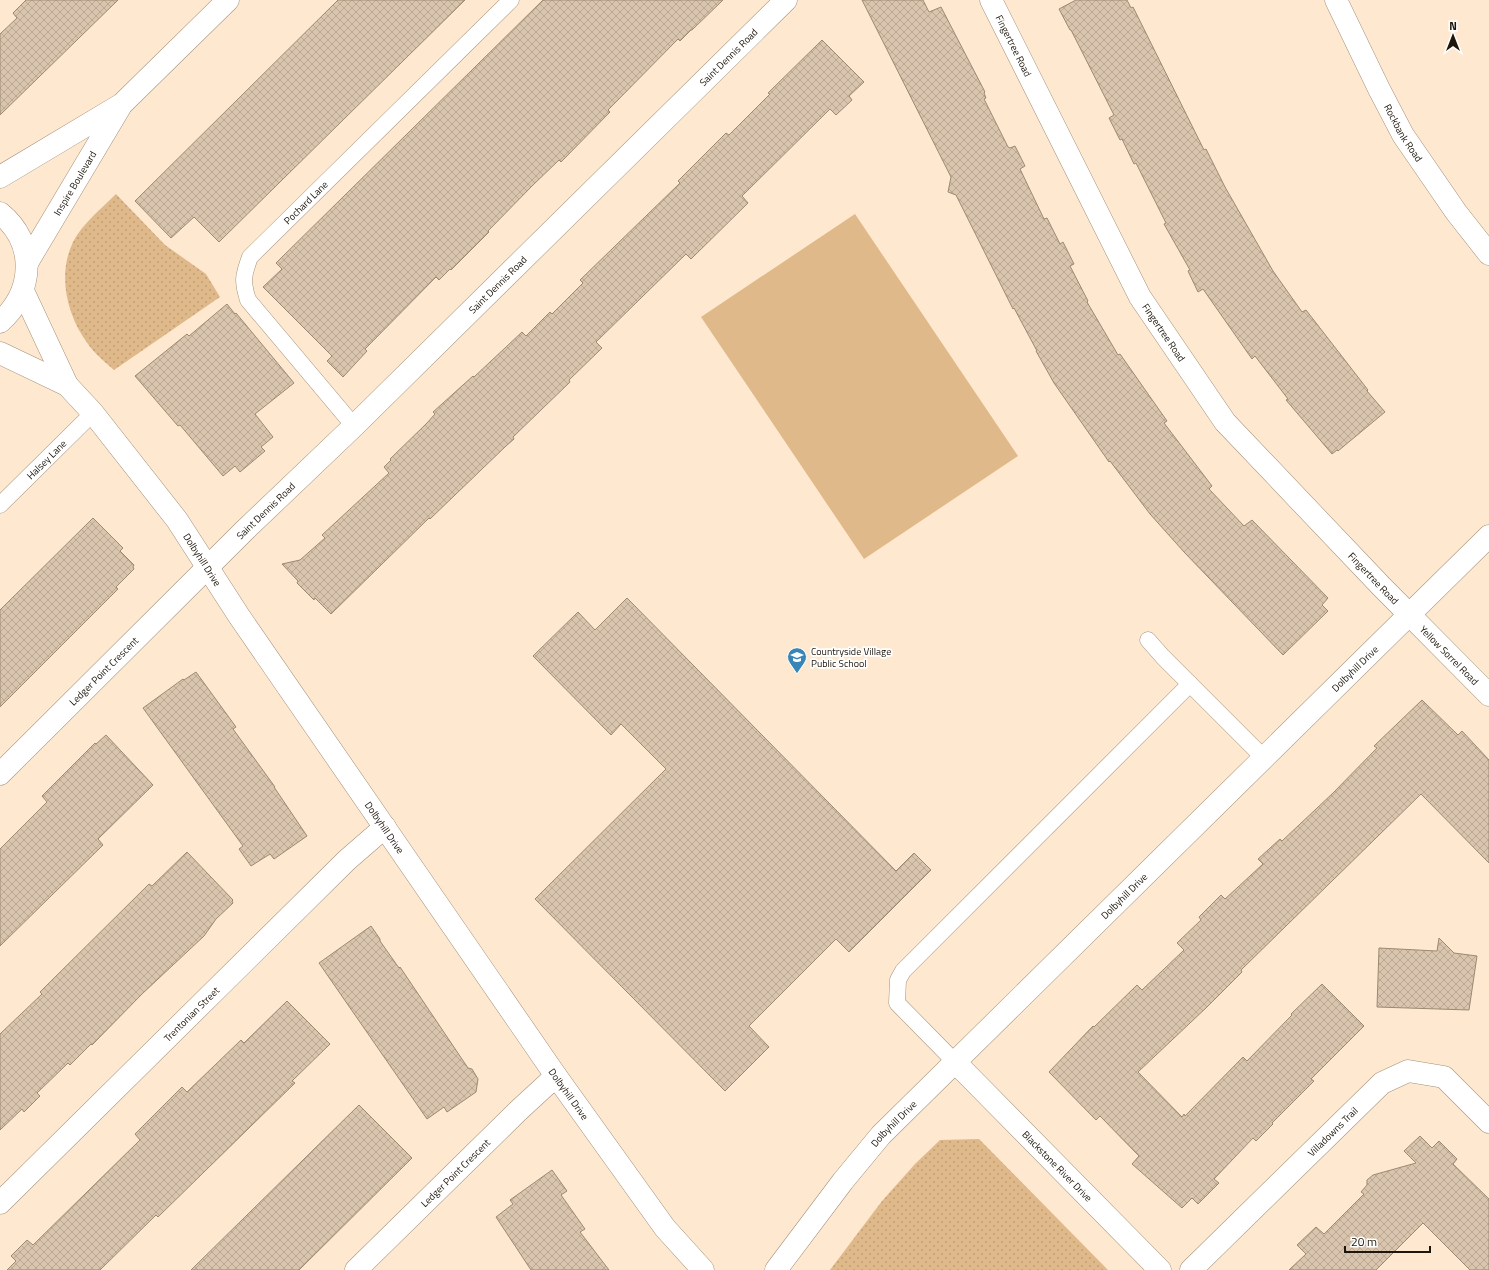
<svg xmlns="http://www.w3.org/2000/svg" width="1489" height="1270" font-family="'Titillium Web',sans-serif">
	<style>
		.green { fill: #dfb98a }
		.park { fill: url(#park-dots) }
		.building { fill: url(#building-cross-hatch); stroke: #9b8971 }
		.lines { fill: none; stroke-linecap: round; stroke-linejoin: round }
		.lane-casing { stroke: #a4917a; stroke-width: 17 }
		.street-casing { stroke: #a4917a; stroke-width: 23 }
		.secondary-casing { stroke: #a4917a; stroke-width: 23 }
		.lane { stroke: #fff; stroke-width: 16 }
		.street { stroke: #fff; stroke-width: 22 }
		.secondary { stroke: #fff; stroke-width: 22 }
		.labels { text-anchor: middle; stroke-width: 3.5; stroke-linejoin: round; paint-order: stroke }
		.street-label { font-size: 10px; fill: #1d160d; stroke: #fff }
		.poi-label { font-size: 10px; fill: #1d160d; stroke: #fff; text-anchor: start }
	</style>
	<defs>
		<pattern id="park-dots" width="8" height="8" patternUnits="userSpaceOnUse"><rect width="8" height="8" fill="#dfb98a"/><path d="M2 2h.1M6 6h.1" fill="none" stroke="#bf9e76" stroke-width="1.8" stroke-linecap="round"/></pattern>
		<pattern id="building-cross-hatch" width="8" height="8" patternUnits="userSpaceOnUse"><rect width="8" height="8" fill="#d9c5ad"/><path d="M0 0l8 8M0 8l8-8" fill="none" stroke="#baa894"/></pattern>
	</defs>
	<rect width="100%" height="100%" fill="#fee9d0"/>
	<polygon class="green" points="855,214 1018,456 864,559 701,317"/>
	<g class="park">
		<path d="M116,194l49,51 41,29 14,23 -106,73c-9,-8 -19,-16 -26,-26 -21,-28 -31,-69 -15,-102 10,-19 28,-33 43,-48z"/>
		<polygon points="979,1139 1108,1270 830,1270 882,1201 915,1164 940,1140"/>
	</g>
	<g class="building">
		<polygon points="26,0 118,0 0,115 0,34 17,18 13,13"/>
		<polygon points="338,0 465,0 219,242 194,217 171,238 135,201"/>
		<polygon points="543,0 723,0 692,30 691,30 680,41 678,39 608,110 610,112 561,162 559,160 532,186 488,231 489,232 451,270 450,269 439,280 436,277 365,349 367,351 343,377 327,361 332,356 263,287 282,269 276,263"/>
		<polygon points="862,0 923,0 929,12 941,7 985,92 984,93 986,98 984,99 1008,147 1010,148 1015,146 1025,166 1020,169 1044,219 1047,218 1060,244 1063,242 1074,264 1070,266 1088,301 1087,302 1118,355 1120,354 1167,421 1164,423 1212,486 1209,489 1244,526 1252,520 1328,598 1322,605 1328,611 1283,655 1184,552 1150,514 1110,461 1109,462 1054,383 1036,351 1037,351 1014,308 1013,309 956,195 948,192 951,177"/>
		<polygon points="1076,0 1127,0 1131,8 1133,7 1204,150 1206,149 1225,187 1273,271 1302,312 1306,310 1368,390 1367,391 1385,412 1338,451 1337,450 1332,454 1286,400 1288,399 1255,356 1252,359 1203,289 1198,292 1188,271 1190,270 1164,224 1166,223 1136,163 1134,164 1122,139 1120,140 1109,118 1114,115 1071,30 1070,30 1059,9"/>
		<polygon points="822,40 864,82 849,96 852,100 836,115 830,109 742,196 748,203 691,259 686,254 596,342 602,348 569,380 570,382 513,437 514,439 506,446 430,519 429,518 331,614 315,598 314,600 297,583 298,581 282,564 300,560 325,538 322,535 389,473 384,467 391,460 390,459 427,423 435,414 433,412 473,376 474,377 522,332 526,336 550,312 552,314 583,283 580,280 680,183 678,181 726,133 729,135 770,94 768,93"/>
		<polygon points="227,304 235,314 236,313 294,383 255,414 273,437 261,447 265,451 240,472 235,466 223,476 180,425 178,426 135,376 187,334 189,336"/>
		<polygon points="93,518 123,548 120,551 134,565 133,567 134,569 116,587 118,589 0,707 0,610"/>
		<polygon points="627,598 896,871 914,853 931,870 849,952 836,939 749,1026 769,1047 725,1091 535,899 666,769 621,724 611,735 533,656 578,612 595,630"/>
		<polygon points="196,672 236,727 233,729 275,787 274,787 307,836 274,859 270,854 251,866 239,849 243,846 143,708 183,679 184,680"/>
		<polygon points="1422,700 1458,735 1462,731 1489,760 1489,863 1421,794 1241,970 1242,972 1207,1007 1138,1072 1182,1117 1184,1114 1185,1116 1243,1057 1247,1061 1292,1015 1291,1014 1322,984 1364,1026 1311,1079 1314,1081 1272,1123 1273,1124 1256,1141 1253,1138 1214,1179 1219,1183 1198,1204 1192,1198 1182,1208 1132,1164 1139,1156 1100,1116 1096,1120 1049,1072 1093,1026 1094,1027 1137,985 1142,990 1184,950 1177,943 1201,920 1199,917 1221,895 1225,899 1263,864 1258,859 1280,839 1282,841 1333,793 1377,748 1374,746"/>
		<polygon points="106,735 153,785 98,839 103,845 0,946 0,849 47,802 42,796 95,743 96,744"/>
		<polygon points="187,852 233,900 232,901 233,903 216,919 204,936 142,994 92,1045 91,1044 70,1065 68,1063 37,1093 40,1096 24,1112 22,1109 0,1130 0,1034 42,994 40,992 149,884 152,886"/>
		<polygon points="371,926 380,939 380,941 399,968 400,967 468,1068 472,1069 478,1079 476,1092 447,1112 444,1107 427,1119 319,963"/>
		<polygon points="1439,938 1454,953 1477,956 1469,1010 1377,1007 1379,948 1437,951"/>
		<polygon points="287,1001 330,1044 292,1081 295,1083 158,1217 156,1215 100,1270 7,1270 16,1261 11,1256 27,1240 33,1245 140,1140 135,1134 182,1087 187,1092 241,1040 244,1043"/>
		<polygon points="359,1105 412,1158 299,1270 191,1270"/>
		<polygon points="1420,1136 1432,1148 1439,1141 1457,1159 1453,1164 1489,1199 1489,1270 1470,1270 1423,1223 1376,1270 1289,1270 1306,1254 1297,1245 1316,1227 1324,1234 1364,1194 1361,1192 1367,1185 1367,1180 1373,1175 1416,1163 1404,1151"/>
		<polygon points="552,1170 567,1191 561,1195 585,1229 580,1232 609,1270 531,1270 496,1217 513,1204 510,1200"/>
	</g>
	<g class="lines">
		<defs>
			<g id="lane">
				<path id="s1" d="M354,426l-106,-126c-6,-19 -5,-24 2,-43l261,-257"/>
				<path id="s2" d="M0,505l93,-92"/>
				<polyline points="1148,640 1163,657 1264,758"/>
				<polyline points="955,1062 897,1003 898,980 903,971 1190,684"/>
			</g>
			<g id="street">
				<path id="s3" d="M991,0l149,297 85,125 156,164 108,109"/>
				<path id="s4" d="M1336,0l43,89 24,46 53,77 33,42"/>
				<path id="s5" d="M23,291l44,94 26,28 84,107 62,96 317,460 109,152 38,42"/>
				<polyline points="0,353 67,385"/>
				<path id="s6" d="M0,774l245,-244 109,-104 432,-426"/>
				<path id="s7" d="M955,1062l205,208"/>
				<path id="s8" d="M0,1203l347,-343 38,-33"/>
				<path id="s9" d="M356,1270l163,-160 37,-34"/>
				<path id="s10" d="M776,1270l67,-89 38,-46 608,-599"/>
				<path id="s11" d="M1191,1270l191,-187 26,-12 36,6 45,45"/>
			</g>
			<g id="secondary">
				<polyline points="0,177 122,104 228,0"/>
				<path d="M0,213c37,30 34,79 0,109"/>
				<path id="s12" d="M27,263l93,-156"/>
			</g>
		</defs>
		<use href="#lane" class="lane-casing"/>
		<use href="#street" class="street-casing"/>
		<use href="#secondary" class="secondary-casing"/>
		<use href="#lane" class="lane"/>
		<use href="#street" class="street"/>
		<use href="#secondary" class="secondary"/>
	</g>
	<defs>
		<symbol id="school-pin" viewBox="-11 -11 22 30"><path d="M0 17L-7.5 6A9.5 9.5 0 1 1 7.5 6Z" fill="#3886b8" stroke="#fff"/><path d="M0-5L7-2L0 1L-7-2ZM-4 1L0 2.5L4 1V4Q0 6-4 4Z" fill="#fff"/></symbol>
	</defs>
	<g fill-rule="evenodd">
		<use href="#school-pin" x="786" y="646" width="22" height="30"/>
	</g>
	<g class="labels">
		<g class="street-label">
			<text dy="4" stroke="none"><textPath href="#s3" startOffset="51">Fingertree Road</textPath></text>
			<text dy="4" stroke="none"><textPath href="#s6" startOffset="1022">Saint Dennis Road</textPath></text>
			<text dy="4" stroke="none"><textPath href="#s4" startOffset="149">Rockbank Road</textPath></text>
			<text dy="4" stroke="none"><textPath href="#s12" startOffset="93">Inspire Boulevard</textPath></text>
			<text dy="4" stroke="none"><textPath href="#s1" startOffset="287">Pochard Lane</textPath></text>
			<text dy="4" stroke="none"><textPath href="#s6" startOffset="698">Saint Dennis Road</textPath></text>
			<text dy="4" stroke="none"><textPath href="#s3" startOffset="375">Fingertree Road</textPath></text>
			<text dy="4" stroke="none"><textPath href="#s2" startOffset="65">Halsey Lane</textPath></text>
			<text dy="4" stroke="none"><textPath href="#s6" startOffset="374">Saint Dennis Road</textPath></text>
			<text dy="4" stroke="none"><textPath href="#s5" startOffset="325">Dolbyhill Drive</textPath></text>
			<text dy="4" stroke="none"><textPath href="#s3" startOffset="699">Fingertree Road</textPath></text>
			<text dy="4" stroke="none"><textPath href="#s3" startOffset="807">Yellow Sorrel Road</textPath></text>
			<text dy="4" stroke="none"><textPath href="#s10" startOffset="836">Dolbyhill Drive</textPath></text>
			<text dy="4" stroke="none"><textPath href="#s6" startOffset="146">Ledger Point Crescent</textPath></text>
			<text dy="4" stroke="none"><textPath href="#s5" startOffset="649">Dolbyhill Drive</textPath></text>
			<text dy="4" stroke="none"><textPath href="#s10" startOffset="512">Dolbyhill Drive</textPath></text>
			<text dy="4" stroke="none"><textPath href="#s8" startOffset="269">Trentonian Street</textPath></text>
			<text dy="4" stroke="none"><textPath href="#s5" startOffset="973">Dolbyhill Drive</textPath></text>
			<text dy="4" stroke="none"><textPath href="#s10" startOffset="188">Dolbyhill Drive</textPath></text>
			<text dy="4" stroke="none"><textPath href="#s11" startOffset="198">Villadowns Trail</textPath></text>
			<text dy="4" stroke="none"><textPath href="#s7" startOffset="146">Blackstone River Drive</textPath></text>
			<text dy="4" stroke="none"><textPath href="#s9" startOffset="139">Ledger Point Crescent</textPath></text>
		</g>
		<g class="poi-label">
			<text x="811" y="655">Countryside Village<tspan x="811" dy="12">Public School</tspan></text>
		</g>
	</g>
	<g transform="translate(1453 36)" stroke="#ffffff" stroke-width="3" paint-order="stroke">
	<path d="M0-3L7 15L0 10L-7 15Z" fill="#1d160d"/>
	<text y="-6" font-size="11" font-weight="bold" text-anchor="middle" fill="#1d160d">N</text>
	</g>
	<path d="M1345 1246v6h85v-6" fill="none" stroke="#1d160d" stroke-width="2"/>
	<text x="1351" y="1246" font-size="12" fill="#1d160d" stroke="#ffffff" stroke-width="3" paint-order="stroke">20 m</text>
</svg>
